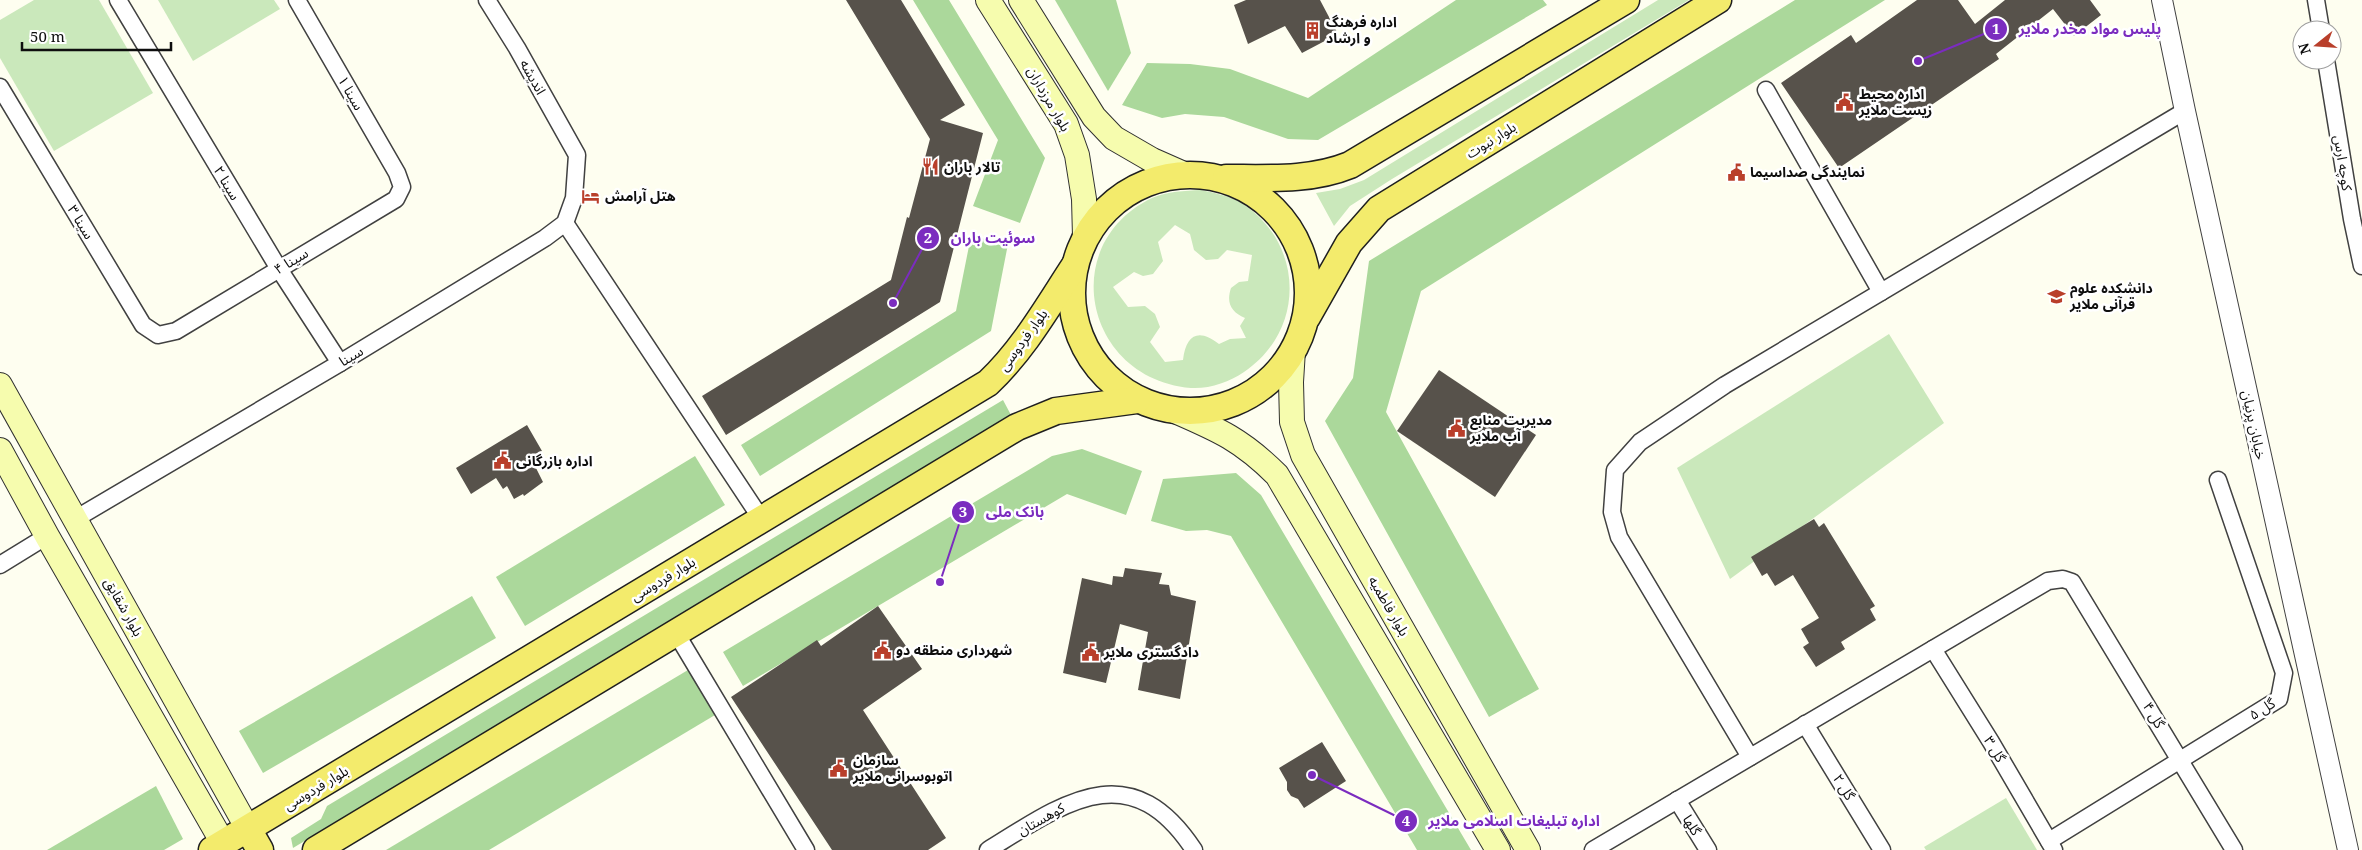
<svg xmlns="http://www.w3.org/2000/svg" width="2362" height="850" font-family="'Noto Serif','Noto Sans Arabic',serif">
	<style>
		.green { fill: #cae8bb; fill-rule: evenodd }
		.forest { fill: #abd89b }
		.building { fill: #57524b }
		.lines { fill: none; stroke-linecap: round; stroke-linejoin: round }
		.minor-casing { stroke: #414141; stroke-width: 19 }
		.tertiary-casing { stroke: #414141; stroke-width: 22 }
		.secondary-casing { stroke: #303030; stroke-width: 26 }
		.primary-casing { stroke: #1f1f1f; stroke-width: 29 }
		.minor { stroke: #fff; stroke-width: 16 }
		.tertiary { stroke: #fff; stroke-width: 20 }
		.secondary { stroke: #f6fcae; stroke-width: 24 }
		.primary { stroke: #f3eb6c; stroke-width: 26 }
		.labels { text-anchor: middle; stroke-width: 5; stroke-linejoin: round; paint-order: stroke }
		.poi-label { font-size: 14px; font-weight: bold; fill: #0e0e0e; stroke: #fff; text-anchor: start }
		.street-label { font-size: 14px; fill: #0e0e0e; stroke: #fff }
		.leader { fill: none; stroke: #7b2cbf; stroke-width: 2 }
		.callout-dot { fill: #7b2cbf; stroke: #fff; stroke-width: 2 }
		.mark-label { font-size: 15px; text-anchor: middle; font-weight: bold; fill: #fff }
		.callout-label { font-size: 15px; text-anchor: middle; font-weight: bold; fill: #7b2cbf; stroke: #fff; stroke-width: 5; stroke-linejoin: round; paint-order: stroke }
	</style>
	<rect width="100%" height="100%" fill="#fefef0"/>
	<g class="green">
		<polygon points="34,0 99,0 153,93 54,151 0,58 0,20"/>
		<polygon points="158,0 274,0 280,9 193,61"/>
		<polygon points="1658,0 1689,0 1392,179 1350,206 1334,226 1316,193 1340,189 1364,180"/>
		<path d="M1201,190c14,3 30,6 42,14 62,41 62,127 1,168 -15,10 -34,17 -53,16 -106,-9 -135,-144 -39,-190 16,-7 32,-7 49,-8zM1175,225l15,9 4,16 12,10 12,-1 9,-9 25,5 -4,26 -9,1 -8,6c-5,15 0,24 14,30l-5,8 6,12 -16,1 -11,5c-20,-16 -33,-10 -36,16l-18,2 -15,-20 10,-15 -5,-13 -10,-8 -17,1 -15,-20 21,-15 9,4 10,-2 10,-13 -5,-19z"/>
		<polygon points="1889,334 1944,423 1730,579 1677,468"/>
		<polygon points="2006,798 2037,850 1926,850 1924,847"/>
	</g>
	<g class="forest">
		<polygon points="913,0 949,0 1045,158 1020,223 973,206 998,140"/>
		<polygon points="1055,0 1116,0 1131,53 1108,91"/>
		<polygon points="1456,0 1543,0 1547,5 1318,140 1288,139 1224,117 1185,114 1162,118 1122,105 1147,63 1190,64 1230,69 1308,98"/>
		<polygon points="1795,0 1885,0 1421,291 1386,412 1539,689 1489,717 1325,421 1353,378 1369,261"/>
		<polygon points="971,236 1008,244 991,331 760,476 741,445 956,311"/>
		<polygon points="1003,400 1011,415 293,848 291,838 321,819 327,806"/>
		<polygon points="1082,449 1142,471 1126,515 1067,494 743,686 723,652 1052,456"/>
		<polygon points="695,456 725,505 525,626 496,577"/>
		<polygon points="1236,473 1261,495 1471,850 1417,850 1231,536 1207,530 1186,531 1151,521 1163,479"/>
		<polygon points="472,596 496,638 263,773 239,731"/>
		<polygon points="688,670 715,715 489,850 386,850"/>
		<polygon points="156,786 183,839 164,850 47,850"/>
	</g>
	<g class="building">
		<polygon points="846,0 901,0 965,105 940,120 983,133 940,302 726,435 702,396 891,280 907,217 909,218 930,139"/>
		<polygon points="1246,0 1320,0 1338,34 1302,53 1285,26 1248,44 1234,5"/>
		<polygon points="1917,0 1958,0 1975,24 2005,0 2090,0 2101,15 2074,36 2053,9 1996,54 1999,59 1839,168 1781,83 1851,35 1856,43"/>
		<polygon points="1439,370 1536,435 1495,497 1397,431"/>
		<polygon points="527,425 542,451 534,455 540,466 536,468 543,482 524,496 523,494 514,499 507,486 503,489 496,478 471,494 456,468"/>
		<polygon points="1814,519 1819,527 1824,523 1875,606 1870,609 1876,620 1841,642 1845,649 1816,667 1803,647 1809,643 1801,629 1819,618 1793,575 1775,586 1767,573 1762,576 1751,557"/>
		<polygon points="1125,568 1162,573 1159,584 1169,585 1171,595 1196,601 1180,699 1138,690 1148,632 1120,624 1106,683 1063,673 1082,578 1112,585 1113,576 1123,577"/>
		<polygon points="878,606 922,669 863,710 946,838 928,850 832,850 731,697 817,640 821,646"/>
		<polygon points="1322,742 1346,781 1304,808 1298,799 1291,796 1287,790 1287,782 1279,768"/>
	</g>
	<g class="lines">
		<defs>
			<g id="minor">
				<polyline points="118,0 279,269 340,363"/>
				<polyline points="2316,0 2321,30"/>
				<polyline points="2326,60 2352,219 2362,266"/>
				<polyline points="0,87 143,325 158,335 176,331 396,199 402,187 397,173 297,0"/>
				<polyline points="1766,90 1881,292"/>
				<polyline points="565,223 762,520"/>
				<polyline points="75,519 340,363 545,238 565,223 574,198 577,155 517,48 487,0"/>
				<polyline points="0,565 47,536"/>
				<polyline points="676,633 806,850"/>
				<polyline points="1933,649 1991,742 2054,850"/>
				<polyline points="1805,724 1882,850"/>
				<polyline points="1750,757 1619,537 1612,512 1615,470 1640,442 1725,385 2185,111"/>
				<polyline points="1677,800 1708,850"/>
				<polyline points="2049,841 2279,699 2284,673 2218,480"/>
				<path d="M988,850c76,-47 142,-97 206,0"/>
				<polyline points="1593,850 2048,581 2063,579 2072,582 2234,850"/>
			</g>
			<polyline id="tertiary" points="2162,0 2185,111 2348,850"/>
			<g id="secondary">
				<polyline points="988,0 1066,124 1077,155 1084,199 1085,237"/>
				<polyline points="1021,0 1094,117 1114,138 1152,160 1186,175"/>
				<polyline points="1293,350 1291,382 1292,422 1303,455 1528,850"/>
				<polyline points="0,385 248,829"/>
				<path d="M1175,411c44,19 67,29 102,64l221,375"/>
				<polyline points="0,450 47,536 223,843"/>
			</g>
			<g id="primary">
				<circle cx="1190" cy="293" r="118"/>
				<path d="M1226,178c41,0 85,3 124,-13l276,-165"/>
				<polyline points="1307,317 1349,243 1379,209 1718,0"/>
				<polyline points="248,829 260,850"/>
				<path d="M212,850l776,-467c36,-34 60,-77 87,-118"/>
				<polyline points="316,850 1017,427 1056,411 1137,400"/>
			</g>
		</defs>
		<use href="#minor" class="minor-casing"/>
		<use href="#tertiary" class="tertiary-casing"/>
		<use href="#secondary" class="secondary-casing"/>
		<use href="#primary" class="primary-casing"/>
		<use href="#minor" class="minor"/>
		<use href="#tertiary" class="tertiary"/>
		<use href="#secondary" class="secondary"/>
		<use href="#primary" class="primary"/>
	</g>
	<defs>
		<symbol id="building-bare" viewBox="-9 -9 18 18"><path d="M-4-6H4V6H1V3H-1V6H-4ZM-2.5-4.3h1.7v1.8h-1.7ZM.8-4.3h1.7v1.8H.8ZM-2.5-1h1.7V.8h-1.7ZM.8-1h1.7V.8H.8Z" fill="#b93f2b" stroke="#fff" stroke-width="2.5" paint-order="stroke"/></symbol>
		<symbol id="civic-bare" viewBox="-9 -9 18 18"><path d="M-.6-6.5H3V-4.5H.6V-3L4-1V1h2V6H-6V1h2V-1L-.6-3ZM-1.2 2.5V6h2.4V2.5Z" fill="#b93f2b" stroke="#fff" stroke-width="2.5" paint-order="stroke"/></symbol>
		<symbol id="restaurant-bare" viewBox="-9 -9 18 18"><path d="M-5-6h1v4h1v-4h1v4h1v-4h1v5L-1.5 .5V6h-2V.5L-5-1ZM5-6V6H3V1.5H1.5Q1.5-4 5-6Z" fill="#b93f2b" stroke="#fff" stroke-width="2.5" paint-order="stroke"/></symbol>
		<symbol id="hotel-bare" viewBox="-9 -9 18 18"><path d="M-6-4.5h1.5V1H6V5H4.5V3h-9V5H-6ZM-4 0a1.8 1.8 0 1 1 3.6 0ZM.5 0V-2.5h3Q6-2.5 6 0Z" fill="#b93f2b" stroke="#fff" stroke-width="2.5" paint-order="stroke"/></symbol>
		<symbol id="university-bare" viewBox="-9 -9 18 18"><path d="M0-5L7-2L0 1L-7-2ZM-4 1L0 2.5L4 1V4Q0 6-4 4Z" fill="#b93f2b" stroke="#fff" stroke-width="2.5" paint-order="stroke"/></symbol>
	</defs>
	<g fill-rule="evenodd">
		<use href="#building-bare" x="1300" y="18" width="25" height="25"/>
		<use href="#civic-bare" x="1832" y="90" width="25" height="25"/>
		<use href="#restaurant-bare" x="918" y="154" width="25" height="25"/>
		<use href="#civic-bare" x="1724" y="160" width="25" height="25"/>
		<use href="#hotel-bare" x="578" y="184" width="25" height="25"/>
		<use href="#university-bare" x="2044" y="284" width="25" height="25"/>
		<use href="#civic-bare" x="1444" y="416" width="25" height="25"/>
		<use href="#civic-bare" x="490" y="448" width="25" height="25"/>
		<use href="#civic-bare" x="870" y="638" width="25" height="25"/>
		<use href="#civic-bare" x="1078" y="640" width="25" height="25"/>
		<use href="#civic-bare" x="826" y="756" width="25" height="25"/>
	</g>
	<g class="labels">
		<g class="poi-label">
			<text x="1326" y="27">اداره فرهنگ<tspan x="1326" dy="16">و ارشاد</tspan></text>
			<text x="1859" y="99">اداره محیط<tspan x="1859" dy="16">زیست ملایر</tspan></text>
			<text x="944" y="172">تالار باران</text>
			<text x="1750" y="177">نمایندگی صداسیما</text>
			<text x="605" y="201">هتل آرامش</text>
			<text x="2070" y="293">دانشکده علوم<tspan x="2070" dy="16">قرآنی ملایر</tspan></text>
			<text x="1470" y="425">مدیریت منابع<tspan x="1470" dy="16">آب ملایر</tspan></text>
			<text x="516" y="466">اداره بازرگانی</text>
			<text x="896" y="655">شهرداری منطقه دو</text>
			<text x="1104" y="657">دادگستری ملایر</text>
			<text x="853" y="765">سازمان<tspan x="853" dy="16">اتوبوسرانی ملایر</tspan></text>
		</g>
		<g class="street-label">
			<text transform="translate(533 77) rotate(61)" y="5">اندیشه</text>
			<text transform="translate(351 93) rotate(60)" y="5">سینا ۱</text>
			<text transform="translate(1049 99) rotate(60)" y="5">بلوار مرزداران</text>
			<text transform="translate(1491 140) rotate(-32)" y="5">بلوار نبوت</text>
			<text transform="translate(2343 163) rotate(81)" y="5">کوچه ارس</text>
			<text transform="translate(227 183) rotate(59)" y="5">سینا ۲</text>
			<text transform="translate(81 222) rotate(59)" y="5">سینا ۳</text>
			<text transform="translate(291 261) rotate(-31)" y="5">سینا ۴</text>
			<text transform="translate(1023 340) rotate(-54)" y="5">بلوار فردوسی</text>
			<text transform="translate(351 356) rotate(-31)" y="5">سینا</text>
			<text transform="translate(2254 425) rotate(78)" y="5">خیابان پرنیان</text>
			<text transform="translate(663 579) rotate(-31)" y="5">بلوار فردوسی</text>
			<text transform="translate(1389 606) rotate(60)" y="5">بلوار فاطمیه</text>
			<text transform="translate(124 607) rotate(61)" y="5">بلوار شقایق</text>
			<text transform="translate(2262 709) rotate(-32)" y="5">گل ۵</text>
			<text transform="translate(2154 715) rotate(59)" y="5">گل ۴</text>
			<text transform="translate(1995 749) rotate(59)" y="5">گل ۳</text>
			<text transform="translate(1844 787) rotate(58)" y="5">گل ۲</text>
			<text transform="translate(316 788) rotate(-31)" y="5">بلوار فردوسی</text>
			<text transform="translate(1041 819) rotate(-29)" y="5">کوهستان</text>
			<text transform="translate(1692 825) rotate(58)" y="5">گلها</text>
		</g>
	</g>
	<path class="leader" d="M1918 61L1996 29M893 303L928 238M940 582L963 512M1312 775L1406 821"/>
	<g class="callout-dot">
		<circle cx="1918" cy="61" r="5"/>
		<circle cx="893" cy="303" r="5"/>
		<circle cx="940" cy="582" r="5"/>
		<circle cx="1312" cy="775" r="5"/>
		<circle cx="1996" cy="29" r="12"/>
		<circle cx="928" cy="238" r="12"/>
		<circle cx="963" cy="512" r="12"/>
		<circle cx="1406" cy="821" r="12"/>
	</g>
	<g class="mark-label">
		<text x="1996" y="34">1</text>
		<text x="928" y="243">2</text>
		<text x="963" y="517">3</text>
		<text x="1406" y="826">4</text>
	</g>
	<g class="callout-label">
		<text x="2090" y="34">پلیس مواد مخدر ملایر</text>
		<text x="993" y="243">سوئیت باران</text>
		<text x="1015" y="517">بانک ملی</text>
		<text x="1514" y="826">اداره تبلیغات اسلامی ملایر</text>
	</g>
	<g transform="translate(2317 45) rotate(253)"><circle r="24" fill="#ffffff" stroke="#9f9f9f"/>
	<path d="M0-4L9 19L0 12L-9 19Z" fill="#b93f2b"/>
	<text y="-8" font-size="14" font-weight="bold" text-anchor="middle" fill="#0e0e0e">N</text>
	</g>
	<path d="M22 42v8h149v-8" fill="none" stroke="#0e0e0e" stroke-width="2.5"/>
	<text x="30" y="42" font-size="15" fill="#0e0e0e" stroke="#ffffff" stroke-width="4" paint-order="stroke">50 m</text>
</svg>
